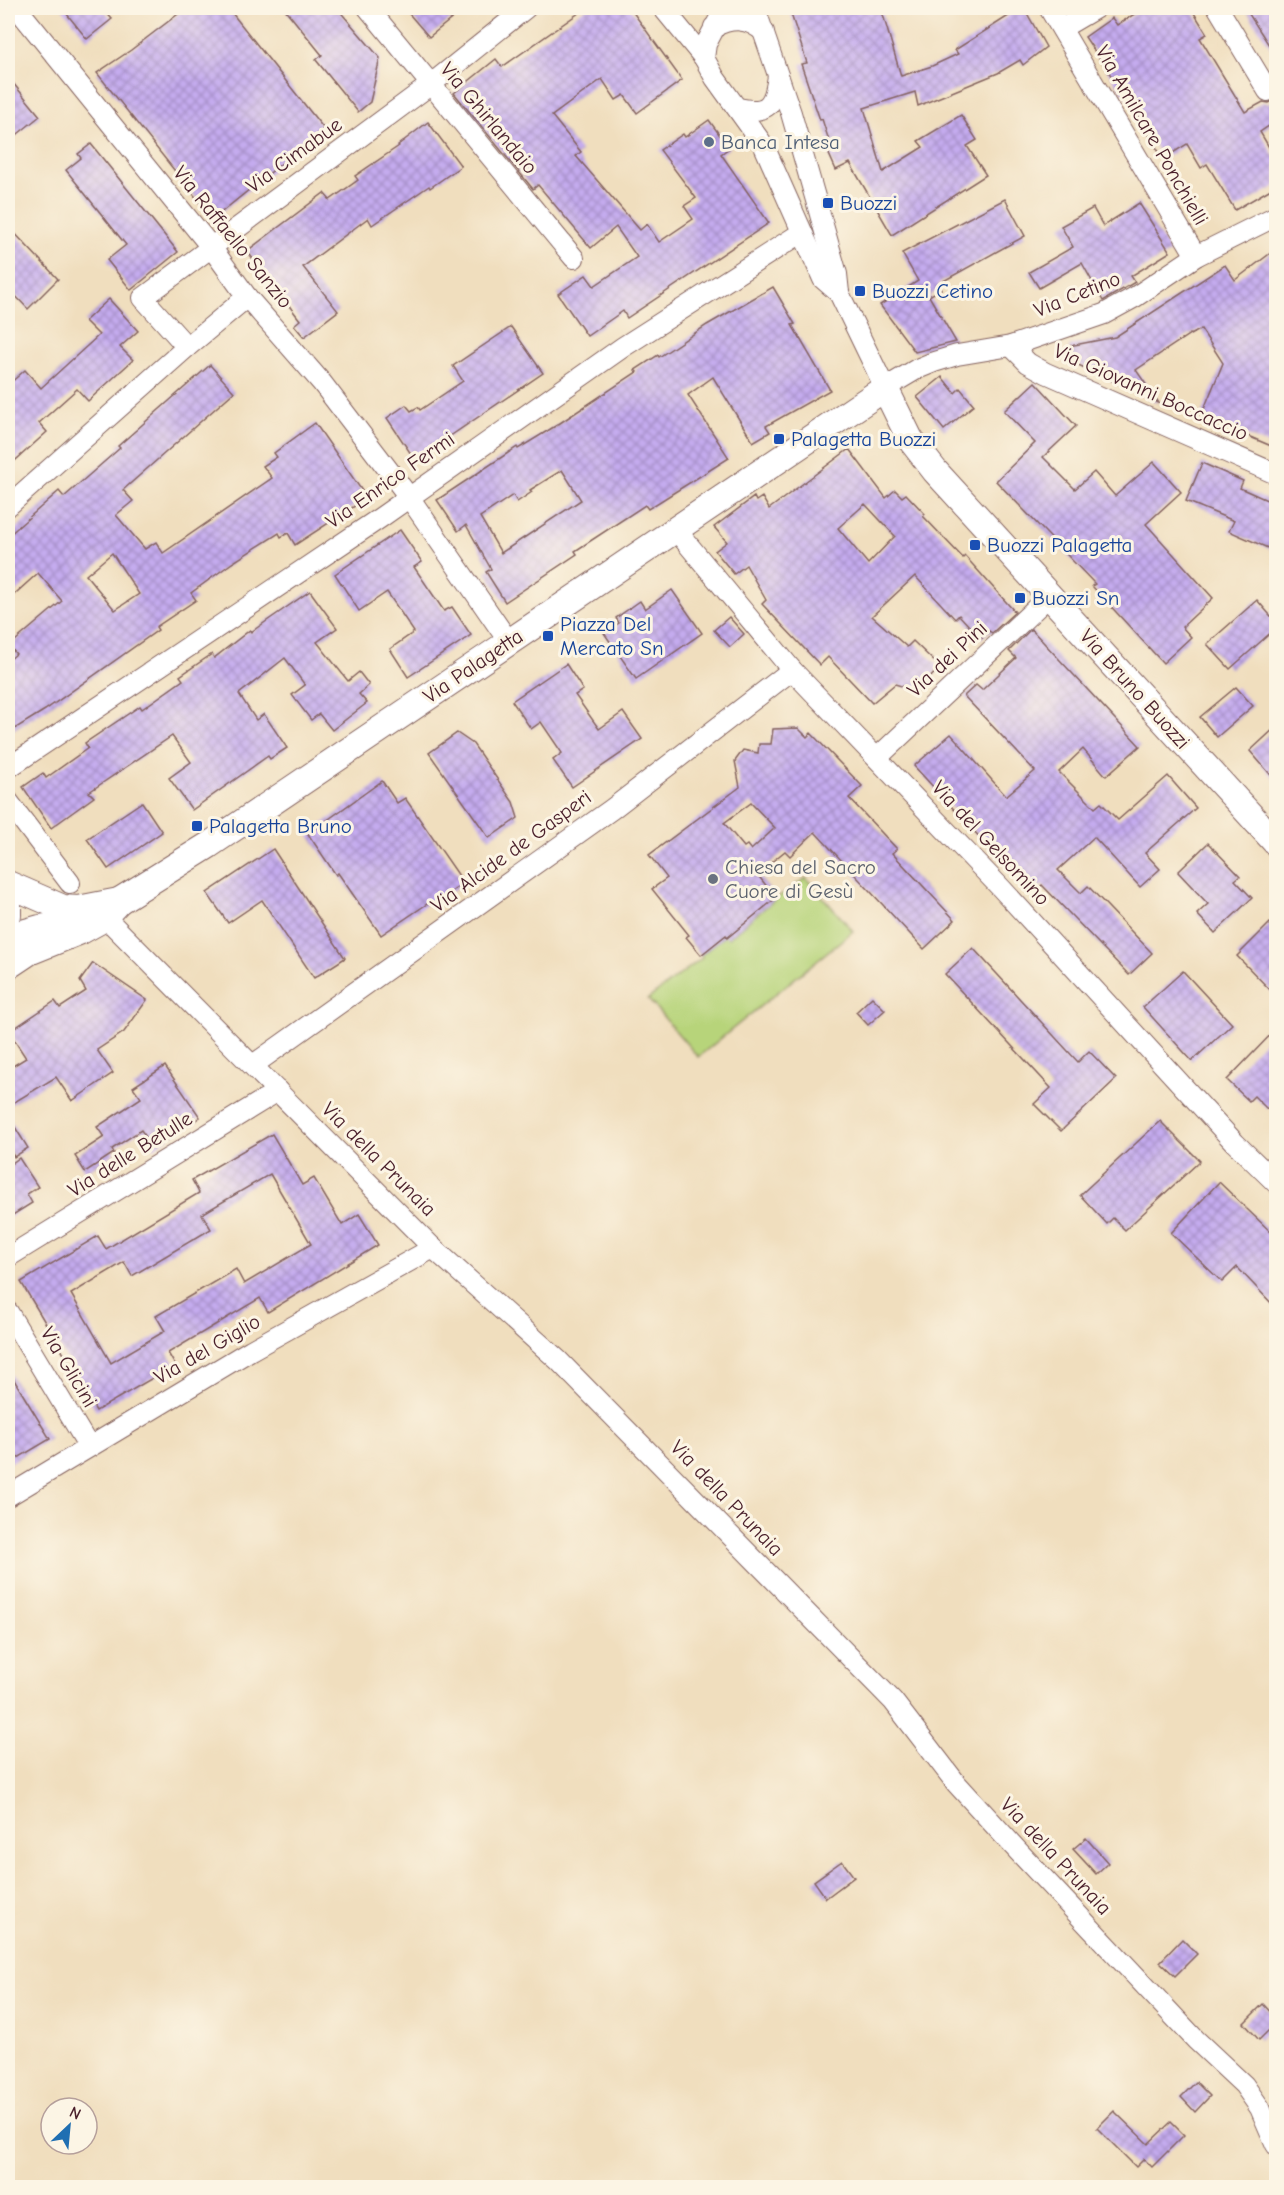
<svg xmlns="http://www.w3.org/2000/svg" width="1284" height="2195" font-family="'Comic Neue',sans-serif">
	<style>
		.pitch { fill: #b7d47a; stroke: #807a52; stroke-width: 1.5 }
		.building { fill: url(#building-cross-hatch); fill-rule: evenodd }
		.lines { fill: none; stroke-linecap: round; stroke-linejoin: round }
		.minor-casing { stroke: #84625e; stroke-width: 22 }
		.tertiary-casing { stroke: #84625e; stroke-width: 28 }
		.minor { stroke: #fff; stroke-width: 20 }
		.tertiary { stroke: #fff; stroke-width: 26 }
		.service-dot { fill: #5c6f8a; stroke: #fcf5e5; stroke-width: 2 }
		.transit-dot { fill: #1a4fb4; stroke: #fcf5e5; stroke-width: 2 }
		.worship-dot { fill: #6b7280; stroke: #fcf5e5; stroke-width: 2 }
		.labels { text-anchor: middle; stroke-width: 6; stroke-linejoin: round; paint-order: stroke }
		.street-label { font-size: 21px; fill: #4a1f2b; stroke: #fcf5e5 }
		.service-label { font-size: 21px; fill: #4e5e75; stroke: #fcf5e5; text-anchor: start }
		.transit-label { font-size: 21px; fill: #164399; stroke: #fcf5e5; text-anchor: start }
		.worship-label { font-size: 21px; fill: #5b616d; stroke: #fcf5e5; text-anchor: start }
	</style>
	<defs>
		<pattern id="building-cross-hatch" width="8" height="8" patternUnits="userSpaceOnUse" patternTransform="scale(1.5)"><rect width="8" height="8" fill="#c5acef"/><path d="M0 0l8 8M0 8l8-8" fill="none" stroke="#a28bc2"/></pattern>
	</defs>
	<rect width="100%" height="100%" fill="#fcf5e5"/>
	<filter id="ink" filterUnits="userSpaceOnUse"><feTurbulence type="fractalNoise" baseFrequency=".0167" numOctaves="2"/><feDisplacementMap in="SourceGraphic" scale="12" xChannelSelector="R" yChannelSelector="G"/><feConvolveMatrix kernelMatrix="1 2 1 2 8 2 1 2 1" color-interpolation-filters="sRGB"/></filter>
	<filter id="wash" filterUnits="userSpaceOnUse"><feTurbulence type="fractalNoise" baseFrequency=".008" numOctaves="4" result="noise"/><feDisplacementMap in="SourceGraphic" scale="24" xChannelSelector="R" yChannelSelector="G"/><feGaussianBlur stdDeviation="1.35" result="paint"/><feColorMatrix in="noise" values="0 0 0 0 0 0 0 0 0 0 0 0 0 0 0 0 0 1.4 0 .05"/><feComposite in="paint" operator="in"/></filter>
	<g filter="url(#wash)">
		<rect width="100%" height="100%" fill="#f0debe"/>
		<polygon class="pitch" points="806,878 853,931 698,1057 648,999 702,958 701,955 726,935 728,938 778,897"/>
		<g id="blocks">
			<g class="building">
				<polygon points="62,8 102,8 112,19 87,39"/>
				<polygon points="186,8 228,8 324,129 213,219 97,73 131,50"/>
				<polygon points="284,8 337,8 380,58 370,102 358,112 316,60 322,55"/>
				<polygon points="404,8 465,8 429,37"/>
				<polygon points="586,8 630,8 682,80 637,113 624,95 616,100 602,79 552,116 581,152 576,156 640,230 647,224 659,242 693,219 684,206 696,198 660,150 683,134 685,137 709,120 729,148 721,154 769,223 627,318 623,311 587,336 558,294 586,275 594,286 637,257 616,227 591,248 538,185 533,189 454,93 496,59 502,67"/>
				<polygon points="789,8 881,8 901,76 932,66 958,54 955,50 1021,8 1024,8 1046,47 1023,65 1020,60 998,73 918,106 915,92 864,108 883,172 923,147 918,141 961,115 977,140 967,146 986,175 892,235 850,163 836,170 828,152 832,150 822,119 820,120 801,64 807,63"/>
				<polygon points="1144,8 1191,8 1207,34 1200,38 1245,112 1263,102 1269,103 1276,99 1276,121 1260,132 1276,159 1276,186 1235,210 1207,164 1201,168 1187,144 1163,159 1135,111 1085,37 1112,18 1117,25"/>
				<polygon points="1245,8 1276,8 1276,56"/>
				<polygon points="8,77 40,116 8,142"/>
				<polygon points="428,122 461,166 430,188 429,186 372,225 368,218 303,267 338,311 304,337 294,325 300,320 247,251 324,193 330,200 358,180 355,176 399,146 398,145"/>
				<polygon points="91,144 178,252 131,290 107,260 126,245 66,170 81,158 78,154"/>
				<polygon points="1005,199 1025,236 938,284 941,289 929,296 956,342 915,352 880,305 918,281 902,253"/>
				<polygon points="1139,203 1170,252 1131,276 1135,282 1103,301 1082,263 1039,288 1029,272 1073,247 1061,226 1093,208 1103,226"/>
				<polygon points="8,226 58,279 28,309 8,288"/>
				<polygon points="1276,249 1276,448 1201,416 1223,363 1201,329 1191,335 1190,334 1136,370 1159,403 1072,362 1069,346 1115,337 1225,265 1235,280"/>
				<path d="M773,287l22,37 -3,1 38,65 -64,36 4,6 -17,10 -40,-65 -25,18 41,63 -81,51 -3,-4 -70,46 2,3 -72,48 -19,-30 5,-3 -25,-44 -8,6 -21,-31 80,-53 1,2 39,-24 80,-53 -2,-2 23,-15 1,2 48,-32zM562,470l19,30 -80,53 -21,-36 33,-22 4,7 15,-10 -2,-2z"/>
				<polygon points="109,299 138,331 120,347 133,360 88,401 77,389 39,423 47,432 8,467 8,385 25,370 41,388 99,335 85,321"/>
				<polygon points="511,327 543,373 415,460 387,418 406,405 411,411 418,407 420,410 463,381 453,366"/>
				<path d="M210,365l24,27 -111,98 10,11 -17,14 29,34 11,-7 7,11 109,-75 -9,-12 14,-9 -3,-4 41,-30 52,75 -72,47 -7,-12 -7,4 -2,-4 -47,30 -41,30 5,7 -40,27 2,3 -113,80 -37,23v-72l8,-7 -7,-8 53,-45 -24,-28 -30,27v-64l51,-45 5,6 56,-49 -2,-2zM112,553l27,41 -24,16 -29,-35z"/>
				<polygon points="942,377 955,393 960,388 974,405 944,430 917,397"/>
				<polygon points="1035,382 1076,426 1043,457 1075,489 1094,472 1115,496 1154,462 1181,492 1146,524 1213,598 1182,627 1191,637 1163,663 1092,586 1095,584 996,481 1035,443 1004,411"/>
				<path d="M849,449l37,49 9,-8 7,7 4,-3 19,20 -2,2 40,42 2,-2 50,56 -23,21 -3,-2 -8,8 -22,-24 -4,4 -40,-43 -43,40 35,31 6,-6 27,26 -22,24 -23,-7 -23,19 -44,-46 -8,8 -58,-61 4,-4 -20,-35 -12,9 -19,-23 12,-9 -13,-15 40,-30 2,4 6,-4 7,12zM865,504l30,32 -27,28 -30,-36z"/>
				<polygon points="1202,463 1243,481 1240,488 1276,504 1276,534 1270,549 1229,531 1234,521 1186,501"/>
				<polygon points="400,530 422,562 414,567 444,611 452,607 471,635 408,677 390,649 414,632 387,592 359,611 335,574"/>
				<polygon points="672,590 702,633 636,679 604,633 619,623 616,618 640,601 645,609"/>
				<polygon points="310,591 337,628 317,642 348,681 359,672 369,685 359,694 367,703 332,730 319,714 311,720 292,695 305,685 285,658 239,694 256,720 264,714 287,748 270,759 268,756 192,810 169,778 191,762 172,736 89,792 94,797 51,828 23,787 43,773 46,778 88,748 85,743 140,706 142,709 183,680 180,676 212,654 214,658 250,630 251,632"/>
				<polygon points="1257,600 1276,622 1276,628 1230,669 1207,644"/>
				<polygon points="729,617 744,634 730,647 714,630"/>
				<polygon points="1031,629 1140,746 1106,776 1083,749 1059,772 1095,808 1101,803 1118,820 1168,776 1196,808 1145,853 1160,869 1140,887 1094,837 1058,870 1081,893 1088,886 1152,953 1129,975 1042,885 1032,894 914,766 951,734 1006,796 1035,771 964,696 976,685 982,690 1016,658 1009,651"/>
				<polygon points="566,664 583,690 575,695 599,729 623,712 642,739 572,787 553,760 562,753 541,722 531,729 512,701"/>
				<polygon points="1236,687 1253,706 1217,737 1200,717"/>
				<polygon points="1276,727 1276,781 1250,751"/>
				<path d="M798,728l9,9 4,-4 51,53 -13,12 48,51 -5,4 63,67 -31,29 -109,-117 -25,24 -5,-5 -28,23 19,24 -49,40 -1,-3 -25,20 -15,-18 3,-2 -37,-46 15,-11 -18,-23 91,-68 -5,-26 8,-11 15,3 1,-9h12l2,-15zM751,803l24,25 -24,22 -4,-5 -3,2 -20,-24z"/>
				<polygon points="457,733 473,744 513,802 518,818 489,838 429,753"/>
				<polygon points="382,781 397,803 405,798 464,883 432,905 430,902 381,935 338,873 336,875 308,834"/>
				<polygon points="142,802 162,832 108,869 87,839"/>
				<polygon points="1208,843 1240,876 1235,880 1252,898 1215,933 1197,914 1208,904 1178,872"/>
				<polygon points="273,849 345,958 314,978 262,900 228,923 207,893"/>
				<polygon points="1276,917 1276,996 1237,956"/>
				<polygon points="973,948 1078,1062 1089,1051 1116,1079 1061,1131 1034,1104 1051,1088 945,974"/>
				<polygon points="93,963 147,1000 124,1032 97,1050 113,1073 72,1101 56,1077 8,1106 8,1069 26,1058 9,1032 55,1001 60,1008 86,991 80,981"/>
				<polygon points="1183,971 1232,1024 1192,1061 1143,1007"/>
				<polygon points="872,997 885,1010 868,1025 856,1012"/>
				<polygon points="1276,1029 1276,1099 1267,1109 1254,1096 1249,1101 1227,1080"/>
				<polygon points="165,1066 200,1117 154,1148 141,1130 112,1149 114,1153 85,1172 75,1156 104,1137 97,1127 141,1098 133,1087"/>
				<polygon points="8,1116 28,1148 14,1157 8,1147"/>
				<polygon points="1160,1121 1200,1161 1125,1230 1113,1218 1107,1224 1080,1195"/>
				<path d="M272,1134l30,51 12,-7 28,47 17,-11 19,31 -110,67 -8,-14 -92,55 7,12 -79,46 -17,-29 1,-1 -59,-99 77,-46 8,13 93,-56 -7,-13zM270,1174l41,70 -67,40 -8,-15 -80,47 9,15 -54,32 -40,-69 53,-32 8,14 79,-47 -9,-15z"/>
				<polygon points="19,1158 38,1187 27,1194 32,1203 8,1218 8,1166"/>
				<polygon points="1219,1182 1276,1237 1276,1308 1237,1267 1222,1282 1171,1233"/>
				<polygon points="8,1370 50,1439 8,1464"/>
				<polygon points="1086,1838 1108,1863 1096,1874 1073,1849"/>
				<polygon points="842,1861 854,1877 826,1898 814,1881"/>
				<polygon points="1182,1939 1197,1954 1175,1976 1160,1962"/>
				<polygon points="1263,2004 1276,2018 1276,2023 1259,2040 1244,2023"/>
				<polygon points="1196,2082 1210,2096 1195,2112 1181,2097"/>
				<polygon points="1114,2111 1148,2144 1171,2122 1184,2135 1152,2167 1144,2159 1136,2167 1097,2128"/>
			</g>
		</g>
	</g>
	<g filter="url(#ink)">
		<use href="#blocks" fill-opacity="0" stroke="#84625e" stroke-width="1.5"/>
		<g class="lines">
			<defs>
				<g id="minor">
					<polyline points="17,8 211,247 247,297 322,383 409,497 509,642"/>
					<polyline points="368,8 574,258"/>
					<polyline points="663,8 704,58 715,78 764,146 823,279 839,293"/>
					<polyline points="755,8 791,113 837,274 839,293 885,388 917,369 934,362 957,355 1011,346 1104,314 1135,297 1196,256 1276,216"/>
					<polyline points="1049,8 1196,256"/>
					<polyline points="1218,8 1268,91"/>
					<path d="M714,27c19,-10 34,-9 50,5"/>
					<polyline points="1062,28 1096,8"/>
					<polyline points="704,58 706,44 725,8"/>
					<path d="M738,108c31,7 36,-4 40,-32"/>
					<polyline points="1011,346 1028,363 1046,373 1276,474"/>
					<polyline points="187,347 143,298 430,85 526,8"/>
					<polyline points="8,506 187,347 247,297"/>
					<polyline points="676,530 792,670 1001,888 1235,1143 1276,1183"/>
					<polyline points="877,758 1049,596"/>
					<polyline points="8,768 380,518 623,347 801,233"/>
					<polyline points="8,801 70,883"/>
					<polyline points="105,917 433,1248 558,1360 893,1701 956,1783 1018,1851 1196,2040 1244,2085 1260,2108 1276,2145"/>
					<polyline points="253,1065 612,809 792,670"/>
					<polyline points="8,1257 278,1091"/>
					<polyline points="8,1312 89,1447"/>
					<polyline points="8,1496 251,1350 433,1248"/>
				</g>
				<g id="tertiary">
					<polyline points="8,884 63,908 78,909 119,901"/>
					<polyline points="8,892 8,915"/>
					<polyline points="8,937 40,928 69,924"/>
					<polyline points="8,966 29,952 81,931 101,920 119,901 209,845 885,388 910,439 935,471 1276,843"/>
				</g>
			</defs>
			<use href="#minor" class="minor-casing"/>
			<use href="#tertiary" class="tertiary-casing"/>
			<use href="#minor" class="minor"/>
			<use href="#tertiary" class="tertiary"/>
		</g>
	</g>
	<circle class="service-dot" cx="709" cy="142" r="6"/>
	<g class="transit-dot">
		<rect x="822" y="197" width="12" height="12" rx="3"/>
		<rect x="854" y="285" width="12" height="12" rx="3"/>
		<rect x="773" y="433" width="12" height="12" rx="3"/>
		<rect x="969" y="539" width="12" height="12" rx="3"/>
		<rect x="1014" y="592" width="12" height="12" rx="3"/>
		<rect x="542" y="630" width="12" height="12" rx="3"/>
		<rect x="191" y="820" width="12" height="12" rx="3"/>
	</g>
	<circle class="worship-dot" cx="713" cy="879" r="6"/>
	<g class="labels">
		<g class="street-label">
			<text transform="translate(489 118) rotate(50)" y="7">Via Ghirlandaio</text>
			<text transform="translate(1152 135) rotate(60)" y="7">Via Amilcare Ponchielli</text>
			<text transform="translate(294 155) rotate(-36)" y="7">Via Cimabue</text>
			<text transform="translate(233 237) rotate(51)" y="7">Via Raffaello Sanzio</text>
			<text transform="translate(1077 294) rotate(-22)" y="7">Via Cetino</text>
			<text transform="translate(1151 392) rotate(24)" y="7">Via Giovanni Boccaccio</text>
			<text transform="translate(390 480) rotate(-35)" y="7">Via Enrico Fermi</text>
			<text transform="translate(947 659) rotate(-43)" y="7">Via dei Pini</text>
			<text transform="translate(473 666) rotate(-34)" y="7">Via Palagetta</text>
			<text transform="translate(1135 689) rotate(48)" y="7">Via Bruno Buozzi</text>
			<text transform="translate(991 843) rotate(47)" y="7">Via del Gelsomino</text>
			<text transform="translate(511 851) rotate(-36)" y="7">Via Alcide de Gasperi</text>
			<text transform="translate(130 1154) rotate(-32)" y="7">Via delle Betulle</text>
			<text transform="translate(379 1159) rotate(45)" y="7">Via della Prunaia</text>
			<text transform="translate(207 1349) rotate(-30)" y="7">Via del Giglio</text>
			<text transform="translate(69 1367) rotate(59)" y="7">Via Glicini</text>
			<text transform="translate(727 1498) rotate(46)" y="7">Via della Prunaia</text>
			<text transform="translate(1056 1856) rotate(47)" y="7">Via della Prunaia</text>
		</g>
		<g class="service-label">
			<text x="721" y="149">Banca Intesa</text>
		</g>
		<g class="transit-label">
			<text x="840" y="210">Buozzi</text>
			<text x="872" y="298">Buozzi Cetino</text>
			<text x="791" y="446">Palagetta Buozzi</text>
			<text x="987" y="552">Buozzi Palagetta</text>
			<text x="1032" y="605">Buozzi Sn</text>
			<text x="560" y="631">Piazza Del<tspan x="560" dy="24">Mercato Sn</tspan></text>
			<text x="209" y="833">Palagetta Bruno</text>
		</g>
		<g class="worship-label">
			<text x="725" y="874">Chiesa del Sacro<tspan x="725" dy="24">Cuore di Gesù</tspan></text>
		</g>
	</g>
	<rect width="1284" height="2195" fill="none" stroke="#fcf5e5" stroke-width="30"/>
	<g transform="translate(69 2126) rotate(26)"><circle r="28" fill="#fcf5e5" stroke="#b59f9b" stroke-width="1.5"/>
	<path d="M0-4.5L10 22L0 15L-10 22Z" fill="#1f6fb2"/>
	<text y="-9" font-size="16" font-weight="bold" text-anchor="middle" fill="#4a1f2b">N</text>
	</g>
</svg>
